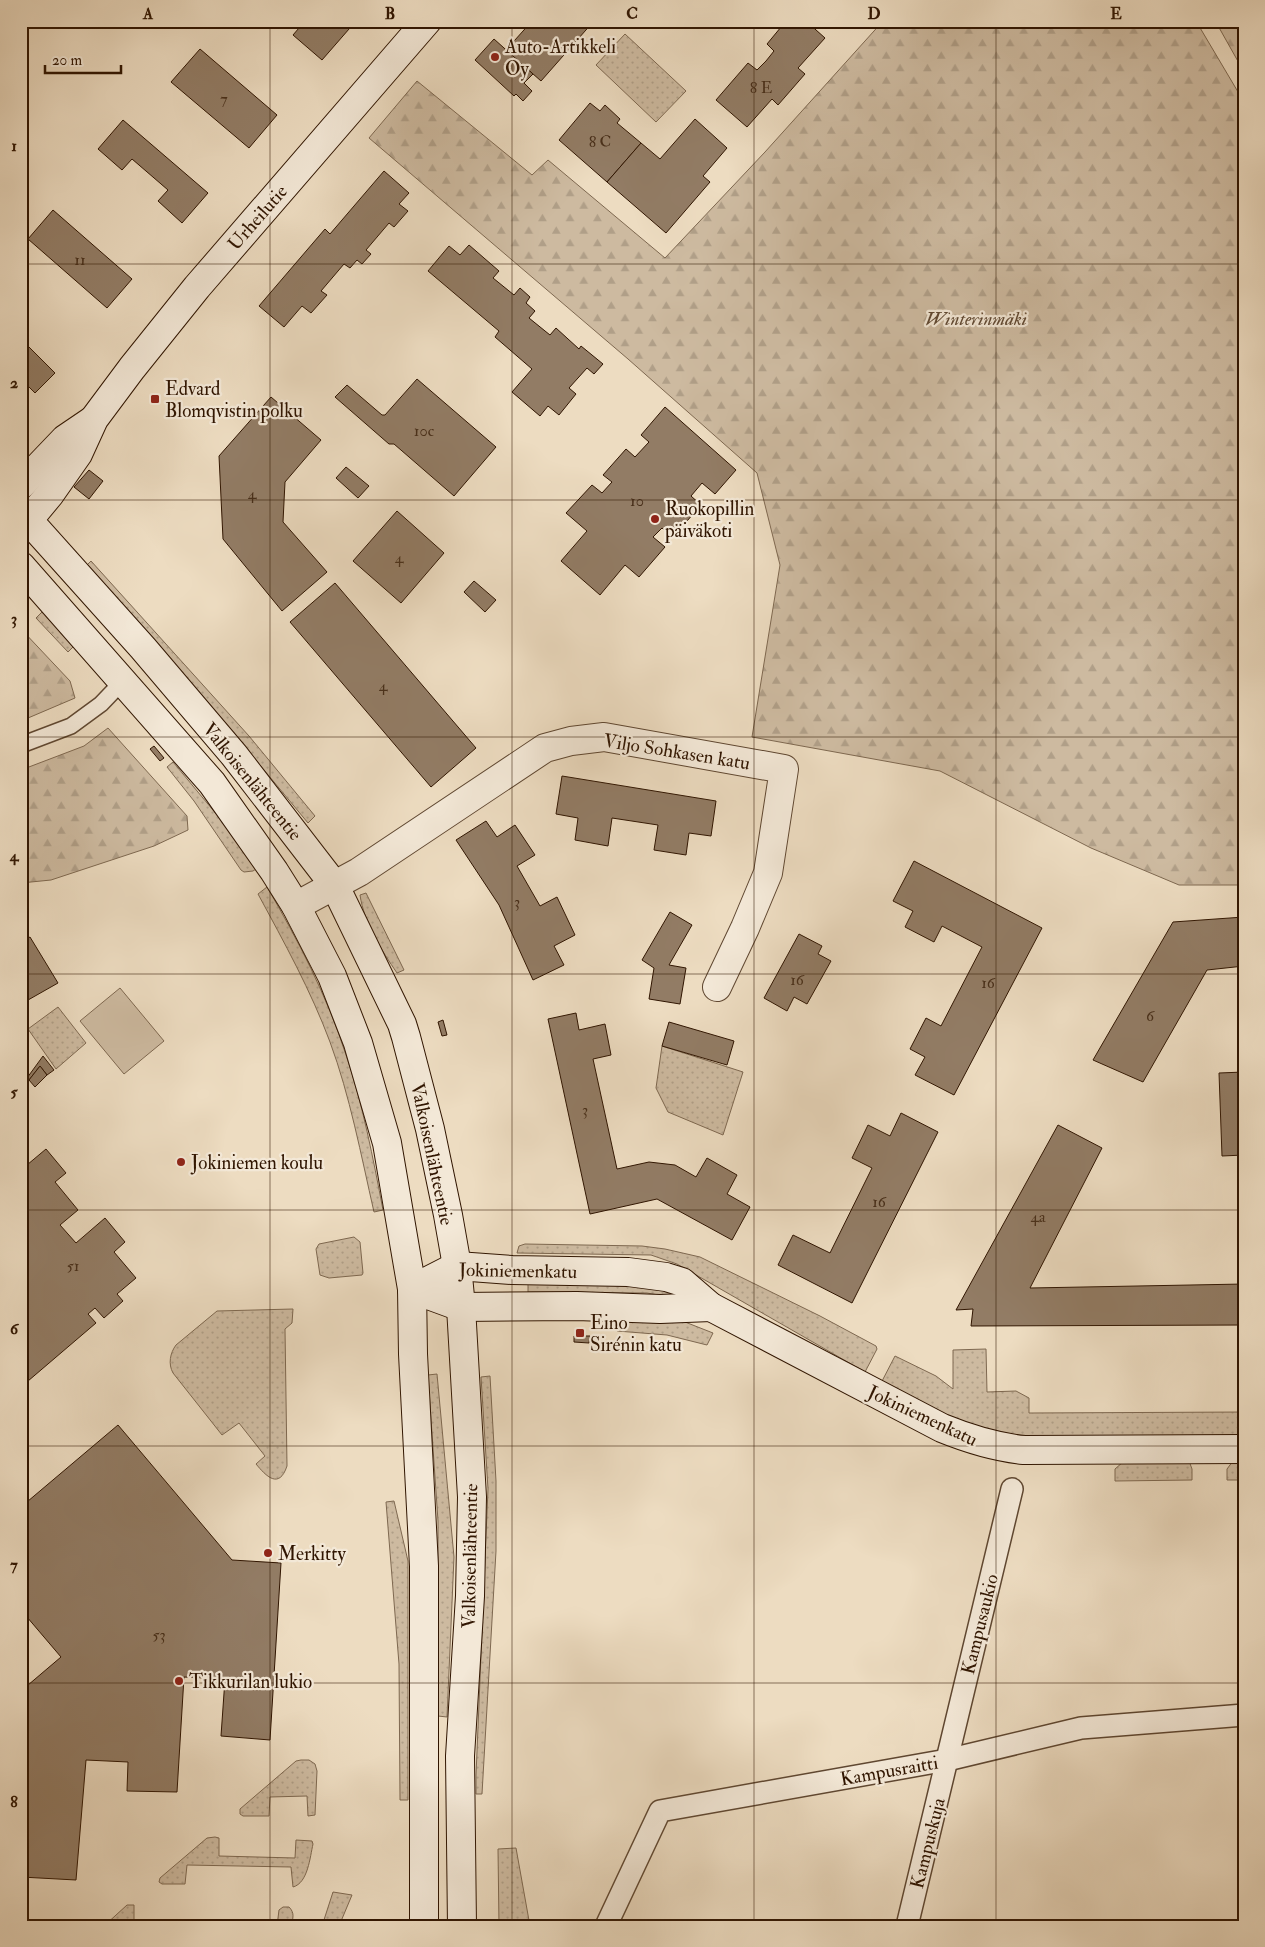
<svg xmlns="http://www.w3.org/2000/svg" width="1265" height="1947" font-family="'IM FELL Double Pica',serif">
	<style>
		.grass { fill: url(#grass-dots); stroke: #7e6850 }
		.forest { fill: url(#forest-firs); stroke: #7e6850 }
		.garden { fill: #cdbaa0; stroke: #7e6850 }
		.building { fill: #927c65; stroke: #301501 }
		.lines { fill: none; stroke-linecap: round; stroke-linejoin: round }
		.service-casing { stroke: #5f4731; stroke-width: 18 }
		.pedestrian-casing { stroke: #5f4731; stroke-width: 24 }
		.minor-casing { stroke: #5f4731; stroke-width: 30 }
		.secondary-casing { stroke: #301501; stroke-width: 30 }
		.service { stroke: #f3e8d7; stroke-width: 15 }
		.pedestrian { stroke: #f3e8d7; stroke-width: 21 }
		.minor { stroke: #f3e8d7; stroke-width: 28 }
		.secondary { stroke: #f3e8d7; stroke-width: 28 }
		.grid { fill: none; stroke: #301501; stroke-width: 1; stroke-opacity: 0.55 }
		.poi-dot { fill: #8f2418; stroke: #f3e8d7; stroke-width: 2 }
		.labels { text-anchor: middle; stroke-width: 4.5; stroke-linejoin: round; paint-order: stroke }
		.number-label { font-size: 16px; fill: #482f1a }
		.poi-label { font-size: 19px; fill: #301501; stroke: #f3e8d7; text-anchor: start }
		.street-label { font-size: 19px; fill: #301501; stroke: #f3e8d7 }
		.park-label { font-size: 19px; font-style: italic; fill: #5f4731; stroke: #f3e8d7 }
		.neatline { fill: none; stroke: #301501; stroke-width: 2 }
		.grid-label { font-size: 16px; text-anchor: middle; font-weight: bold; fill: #301501 }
	</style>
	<defs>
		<pattern id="grass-dots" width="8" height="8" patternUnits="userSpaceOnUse" patternTransform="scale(1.25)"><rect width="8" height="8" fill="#cdbaa0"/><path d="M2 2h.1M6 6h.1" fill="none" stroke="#b09f88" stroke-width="1.8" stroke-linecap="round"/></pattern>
		<pattern id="forest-firs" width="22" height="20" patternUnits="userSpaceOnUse" patternTransform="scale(1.25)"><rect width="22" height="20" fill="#cdbaa0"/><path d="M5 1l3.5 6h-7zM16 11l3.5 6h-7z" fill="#b09f88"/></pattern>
	</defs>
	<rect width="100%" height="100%" fill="#eddcc1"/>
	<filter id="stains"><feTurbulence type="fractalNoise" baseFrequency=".004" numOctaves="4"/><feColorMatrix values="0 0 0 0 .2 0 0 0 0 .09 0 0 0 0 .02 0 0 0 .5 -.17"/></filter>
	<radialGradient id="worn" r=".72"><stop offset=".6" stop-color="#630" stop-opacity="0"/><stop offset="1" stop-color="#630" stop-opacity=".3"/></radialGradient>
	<g class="grass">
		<polygon points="625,34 686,91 656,122 596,65"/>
		<polygon points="91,561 249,736 315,816 308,823 240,741 85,567"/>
		<polygon points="42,612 74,646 68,652 36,618"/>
		<polygon points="173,762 227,827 256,869 253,871 244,872 241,870 194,801 167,767"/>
		<path d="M267,887c31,53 60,109 79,168 17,50 27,103 37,155l-9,2c-13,-57 -24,-116 -44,-170 -19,-51 -46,-100 -72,-148z"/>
		<path d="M366,893l38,77 -7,3c-15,-22 -33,-50 -37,-78z"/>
		<polygon points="58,1007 86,1043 56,1069 28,1029"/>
		<polygon points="662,1046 743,1072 723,1135 668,1112 656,1088"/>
		<polygon points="354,1237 360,1242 363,1273 362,1275 329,1278 320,1275 316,1249 319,1244"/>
		<polygon points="525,1244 642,1246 665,1249 700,1257 820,1316 876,1346 877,1349 865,1372 677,1264 651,1255 517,1253 519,1246"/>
		<polygon points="622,1281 673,1289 670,1297 647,1293 528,1292 528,1282"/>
		<path d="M293,1309l-1,14 -7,6 2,137c-8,24 -21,10 -31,-2l9,-8 -26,-33 -17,12 -49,-62c-5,-9 -3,-20 3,-28l41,-34z"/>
		<polygon points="654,1316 685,1322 713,1333 707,1345 667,1335 617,1331 616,1324 642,1317"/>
		<polygon points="986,1349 987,1392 1016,1391 1029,1398 1029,1413 1244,1412 1244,1435 1138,1437 1008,1436 973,1428 880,1385 895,1356 936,1376 953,1389 953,1350"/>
		<polygon points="437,1374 454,1557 447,1717 438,1716 438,1521 428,1375"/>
		<polygon points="490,1376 496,1481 496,1551 482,1794 476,1794 476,1775 488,1489 481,1377"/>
		<polygon points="1189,1461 1192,1469 1192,1480 1115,1481 1115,1469 1123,1462"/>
		<polygon points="1233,1461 1244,1461 1244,1480 1227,1480 1227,1469"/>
		<polygon points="394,1501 408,1561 408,1800 400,1800 399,1664 386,1502"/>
		<polygon points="301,1760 309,1760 315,1764 317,1771 315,1815 308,1816 307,1796 270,1797 269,1816 243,1816 240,1814 240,1809 296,1761"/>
		<path d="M215,1837l4,1v18l76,2 1,-18 16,1 1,3c-3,13 -5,39 -20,43l-2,-20 -104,-2 -2,19h-23l-3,-2 1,-4 47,-40z"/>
		<polygon points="516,1848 530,1926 499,1926 498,1849"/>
		<polygon points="333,1892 352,1895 339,1926 322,1926"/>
		<polygon points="127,1905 134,1905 134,1925 177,1926 104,1926"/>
		<path d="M283,1907h6c6,6 4,11 2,19h-14l2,-16z"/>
	</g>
	<g class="forest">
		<polygon points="883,21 1196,21 1244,102 1244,885 1179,885 1091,848 940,771 752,737 780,565 757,473 628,359 369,138 417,81 532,175 548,160 665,258 765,152"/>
		<polygon points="1215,21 1244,21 1244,72 1217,24"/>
		<polygon points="21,629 70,681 75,698 21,721"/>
		<polygon points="108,728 187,816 188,830 154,846 51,880 21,883 21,770 84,746"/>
	</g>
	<polygon class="garden" points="120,988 164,1041 124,1074 80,1021"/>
	<g class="building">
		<polygon points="305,21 356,21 322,60 293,35"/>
		<polygon points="532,21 592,21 593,22 541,81 506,50"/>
		<polygon points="786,21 806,21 825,38 798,68 805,74 778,105 772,99 747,127 716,100 748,63 757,70 766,61 774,51 767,44"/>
		<polygon points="494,39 533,74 524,83 532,91 523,101 516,94 514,96 475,60"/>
		<polygon points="200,49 277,115 249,148 171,82"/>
		<polygon points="590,103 600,111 605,105 620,119 617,123 641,143 607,182 559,140"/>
		<polygon points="695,119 727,148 703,176 710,182 666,233 607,182 641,143 660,159"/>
		<polygon points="123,120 208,193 182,223 158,201 168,190 132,159 122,170 98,149"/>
		<polygon points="384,171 409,193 399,204 408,211 394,227 389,223 366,250 371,254 362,264 357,260 350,268 344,264 321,291 327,295 311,313 302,306 284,327 259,306 325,229 330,234"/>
		<polygon points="53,210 132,279 107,308 28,239"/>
		<polygon points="469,245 499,271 493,278 514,295 520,288 530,297 526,303 535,311 529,318 550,335 556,328 579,349 581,346 603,364 594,374 587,368 569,388 576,394 559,415 548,406 540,416 512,392 532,369 495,337 499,331 428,271 449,246 460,255"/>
		<polygon points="21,339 55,373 35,393 21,379"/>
		<polygon points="417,379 496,447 454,496 394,444 389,444 335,397 347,385 382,415 385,415"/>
		<polygon points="271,397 321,440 285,482 283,522 327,572 282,611 223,539 219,456"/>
		<polygon points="665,407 736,470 715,494 702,483 691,496 701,505 673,537 662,528 653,537 665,547 639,577 625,565 600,595 561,561 587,531 566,513 592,485 602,493 612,482 603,475 626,449 635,457 649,442 641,435"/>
		<polygon points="346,467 369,486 358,498 336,478"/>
		<polygon points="89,470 103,481 89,499 74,487"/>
		<polygon points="397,511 444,553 401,603 353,561"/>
		<polygon points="474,581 496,600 485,612 464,592"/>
		<polygon points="335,583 476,748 431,787 290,622"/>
		<polygon points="154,746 164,758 160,761 150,749"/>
		<polygon points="562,776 716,801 711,836 689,833 686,855 654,850 658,825 612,818 608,846 575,840 578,818 556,814"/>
		<polygon points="486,821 497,837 515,825 535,855 517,866 540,906 557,897 575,935 554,946 564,965 533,980 499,905 456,840"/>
		<polygon points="914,861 1042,928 954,1095 915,1075 925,1057 910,1049 926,1018 941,1026 982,947 942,926 934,942 905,927 913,911 893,901"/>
		<polygon points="670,912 692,925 669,965 686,968 680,1004 649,999 654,968 642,960"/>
		<polygon points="1244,917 1244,966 1207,970 1143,1082 1093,1060 1173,922"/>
		<polygon points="799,934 822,946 818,954 831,961 807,1004 794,997 787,1011 764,998"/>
		<polygon points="30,937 58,983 21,1004 21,942"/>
		<polygon points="576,1013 579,1030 605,1024 611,1055 593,1059 617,1169 649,1162 675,1165 696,1177 707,1158 737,1175 727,1194 750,1207 732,1240 657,1199 590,1214 548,1019"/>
		<polygon points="443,1020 447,1035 442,1036 438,1022"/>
		<polygon points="669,1022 734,1041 727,1065 662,1046"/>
		<polygon points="43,1056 54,1070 47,1075 40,1066 29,1080 27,1078"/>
		<polygon points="40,1066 47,1075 35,1087 29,1080"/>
		<polygon points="1244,1072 1244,1155 1222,1156 1219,1073"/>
		<polygon points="901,1113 938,1132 852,1303 778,1265 793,1235 830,1253 872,1168 852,1158 868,1125 890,1136"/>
		<polygon points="1058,1125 1102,1148 1030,1288 1244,1284 1244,1325 971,1326 973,1309 956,1310"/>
		<polygon points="46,1149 66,1173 55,1182 78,1210 60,1225 76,1243 105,1218 125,1242 114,1252 136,1278 117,1294 123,1301 104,1318 95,1308 88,1314 96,1323 21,1387 21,1170"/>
		<polygon points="574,1336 590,1336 589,1343 574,1342"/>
		<polygon points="118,1425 232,1560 281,1563 270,1740 221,1736 225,1679 184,1677 177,1792 127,1791 128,1762 86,1760 76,1880 21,1877 21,1691 61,1657 21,1610 21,1507"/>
	</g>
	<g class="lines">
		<defs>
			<polyline id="service" points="21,745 71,726 101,704 123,681"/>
			<g id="pedestrian">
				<polyline points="606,1926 660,1811 947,1760 1081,1728 1244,1715"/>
				<polyline points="907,1926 1012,1489"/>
			</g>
			<polyline id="minor" points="296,906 359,872 545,748 571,741 604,737 784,769 768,873 745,928 717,987"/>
			<g id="secondary">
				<polyline points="21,485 65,439 93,420"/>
				<polyline points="21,512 143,648 234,755 335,886 402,1024 406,1037 430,1129 448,1215 457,1266 461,1307 472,1497 470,1596 460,1756 462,1926"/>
				<polyline points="21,529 50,494 78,454 94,419 132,368 197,287 427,21"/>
				<polyline points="21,566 212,783 274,871 296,906 332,976 358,1043 387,1143 412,1289 413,1354 424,1566 424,1926"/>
				<path d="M412,1289l45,-23 55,4 116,2 38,5 16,5 29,25 231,121c27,11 53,19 82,22l220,-1"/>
				<polyline points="412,1289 461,1307 577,1306 660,1309 711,1307"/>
			</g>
		</defs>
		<use href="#service" class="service-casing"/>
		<use href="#pedestrian" class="pedestrian-casing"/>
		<use href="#minor" class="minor-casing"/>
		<use href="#secondary" class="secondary-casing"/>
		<use href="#service" class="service"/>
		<use href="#pedestrian" class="pedestrian"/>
		<use href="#minor" class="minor"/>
		<use href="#secondary" class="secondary"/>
	</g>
	<path class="grid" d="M270,21v1905M512,21v1905M754,21v1905M996,21v1905M21,264h1223M21,500h1223M21,737h1223M21,974h1223M21,1210h1223M21,1446h1223M21,1683h1223"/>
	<g class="poi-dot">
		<circle cx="495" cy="57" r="5"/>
		<rect x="150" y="394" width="10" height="10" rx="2.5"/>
		<circle cx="655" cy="519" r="5"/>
		<circle cx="181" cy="1162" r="5"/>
		<rect x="575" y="1328" width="10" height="10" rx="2.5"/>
		<circle cx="268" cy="1553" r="5"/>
		<circle cx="179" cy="1681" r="5"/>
	</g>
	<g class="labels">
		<g class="number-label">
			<text x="761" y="93">8 E</text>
			<text x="224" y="104">7</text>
			<text x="600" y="147">8 C</text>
			<text x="80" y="265">11</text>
			<text x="424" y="436">10c</text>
			<text x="252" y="499">4</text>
			<text x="637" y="506">10</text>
			<text x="399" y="563">4</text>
			<text x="383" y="691">4</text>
			<text x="517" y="907">3</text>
			<text x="797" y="985">16</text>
			<text x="988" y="988">16</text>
			<text x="1150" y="1021">6</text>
			<text x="585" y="1115">3</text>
			<text x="879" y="1207">16</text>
			<text x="1038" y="1222">4a</text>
			<text x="73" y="1271">51</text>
			<text x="159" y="1640">53</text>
		</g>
		<g class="poi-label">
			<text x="505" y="53">Auto-Artikkeli<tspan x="505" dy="22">Oy</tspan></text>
			<text x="165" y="395">Edvard<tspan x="165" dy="22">Blomqvistin polku</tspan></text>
			<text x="665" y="515">Ruokopillin<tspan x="665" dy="22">päiväkoti</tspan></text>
			<text x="191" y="1169">Jokiniemen koulu</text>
			<text x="590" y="1329">Eino<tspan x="590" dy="22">Sirénin katu</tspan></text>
			<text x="278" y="1560">Merkitty</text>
			<text x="189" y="1688">Tikkurilan lukio</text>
		</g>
		<g class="street-label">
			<text transform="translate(257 217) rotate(-49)" y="7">Urheilutie</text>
			<text transform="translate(677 751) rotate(9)" y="7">Viljo Sohkasen katu</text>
			<text transform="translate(253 781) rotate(51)" y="7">Valkoisenlähteentie</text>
			<text transform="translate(433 1154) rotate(78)" y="7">Valkoisenlähteentie</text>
			<text transform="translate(518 1270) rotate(1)" y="7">Jokiniemenkatu</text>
			<text transform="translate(923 1415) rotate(25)" y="7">Jokiniemenkatu</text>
			<text transform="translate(469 1556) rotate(-89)" y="7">Valkoisenlähteentie</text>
			<text transform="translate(979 1624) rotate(-76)" y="7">Kampusaukio</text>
			<text transform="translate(889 1770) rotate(-10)" y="7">Kampusraitti</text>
			<text transform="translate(927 1843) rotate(-76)" y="7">Kampuskuja</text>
		</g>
		<g class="park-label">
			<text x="976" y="325">Winterinmäki</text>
		</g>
	</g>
	<rect width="1265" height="1947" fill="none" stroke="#eddcc1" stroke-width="55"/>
	<path d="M45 65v8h76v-8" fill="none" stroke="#301501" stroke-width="2.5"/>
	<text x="52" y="65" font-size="15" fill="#301501" stroke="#f3e8d7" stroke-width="4" paint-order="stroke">20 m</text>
	<rect x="28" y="28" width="1210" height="1892" class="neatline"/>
	<g class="grid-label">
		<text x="148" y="19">A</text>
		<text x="390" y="19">B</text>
		<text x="632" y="19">C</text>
		<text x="874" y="19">D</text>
		<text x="1116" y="19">E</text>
		<text x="14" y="151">1</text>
		<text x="14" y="388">2</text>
		<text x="14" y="624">3</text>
		<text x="14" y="861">4</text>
		<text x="14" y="1097">5</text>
		<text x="14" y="1334">6</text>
		<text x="14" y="1570">7</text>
		<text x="14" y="1807">8</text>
	</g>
	<rect width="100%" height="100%" filter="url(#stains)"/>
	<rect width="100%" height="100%" fill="url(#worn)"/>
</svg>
